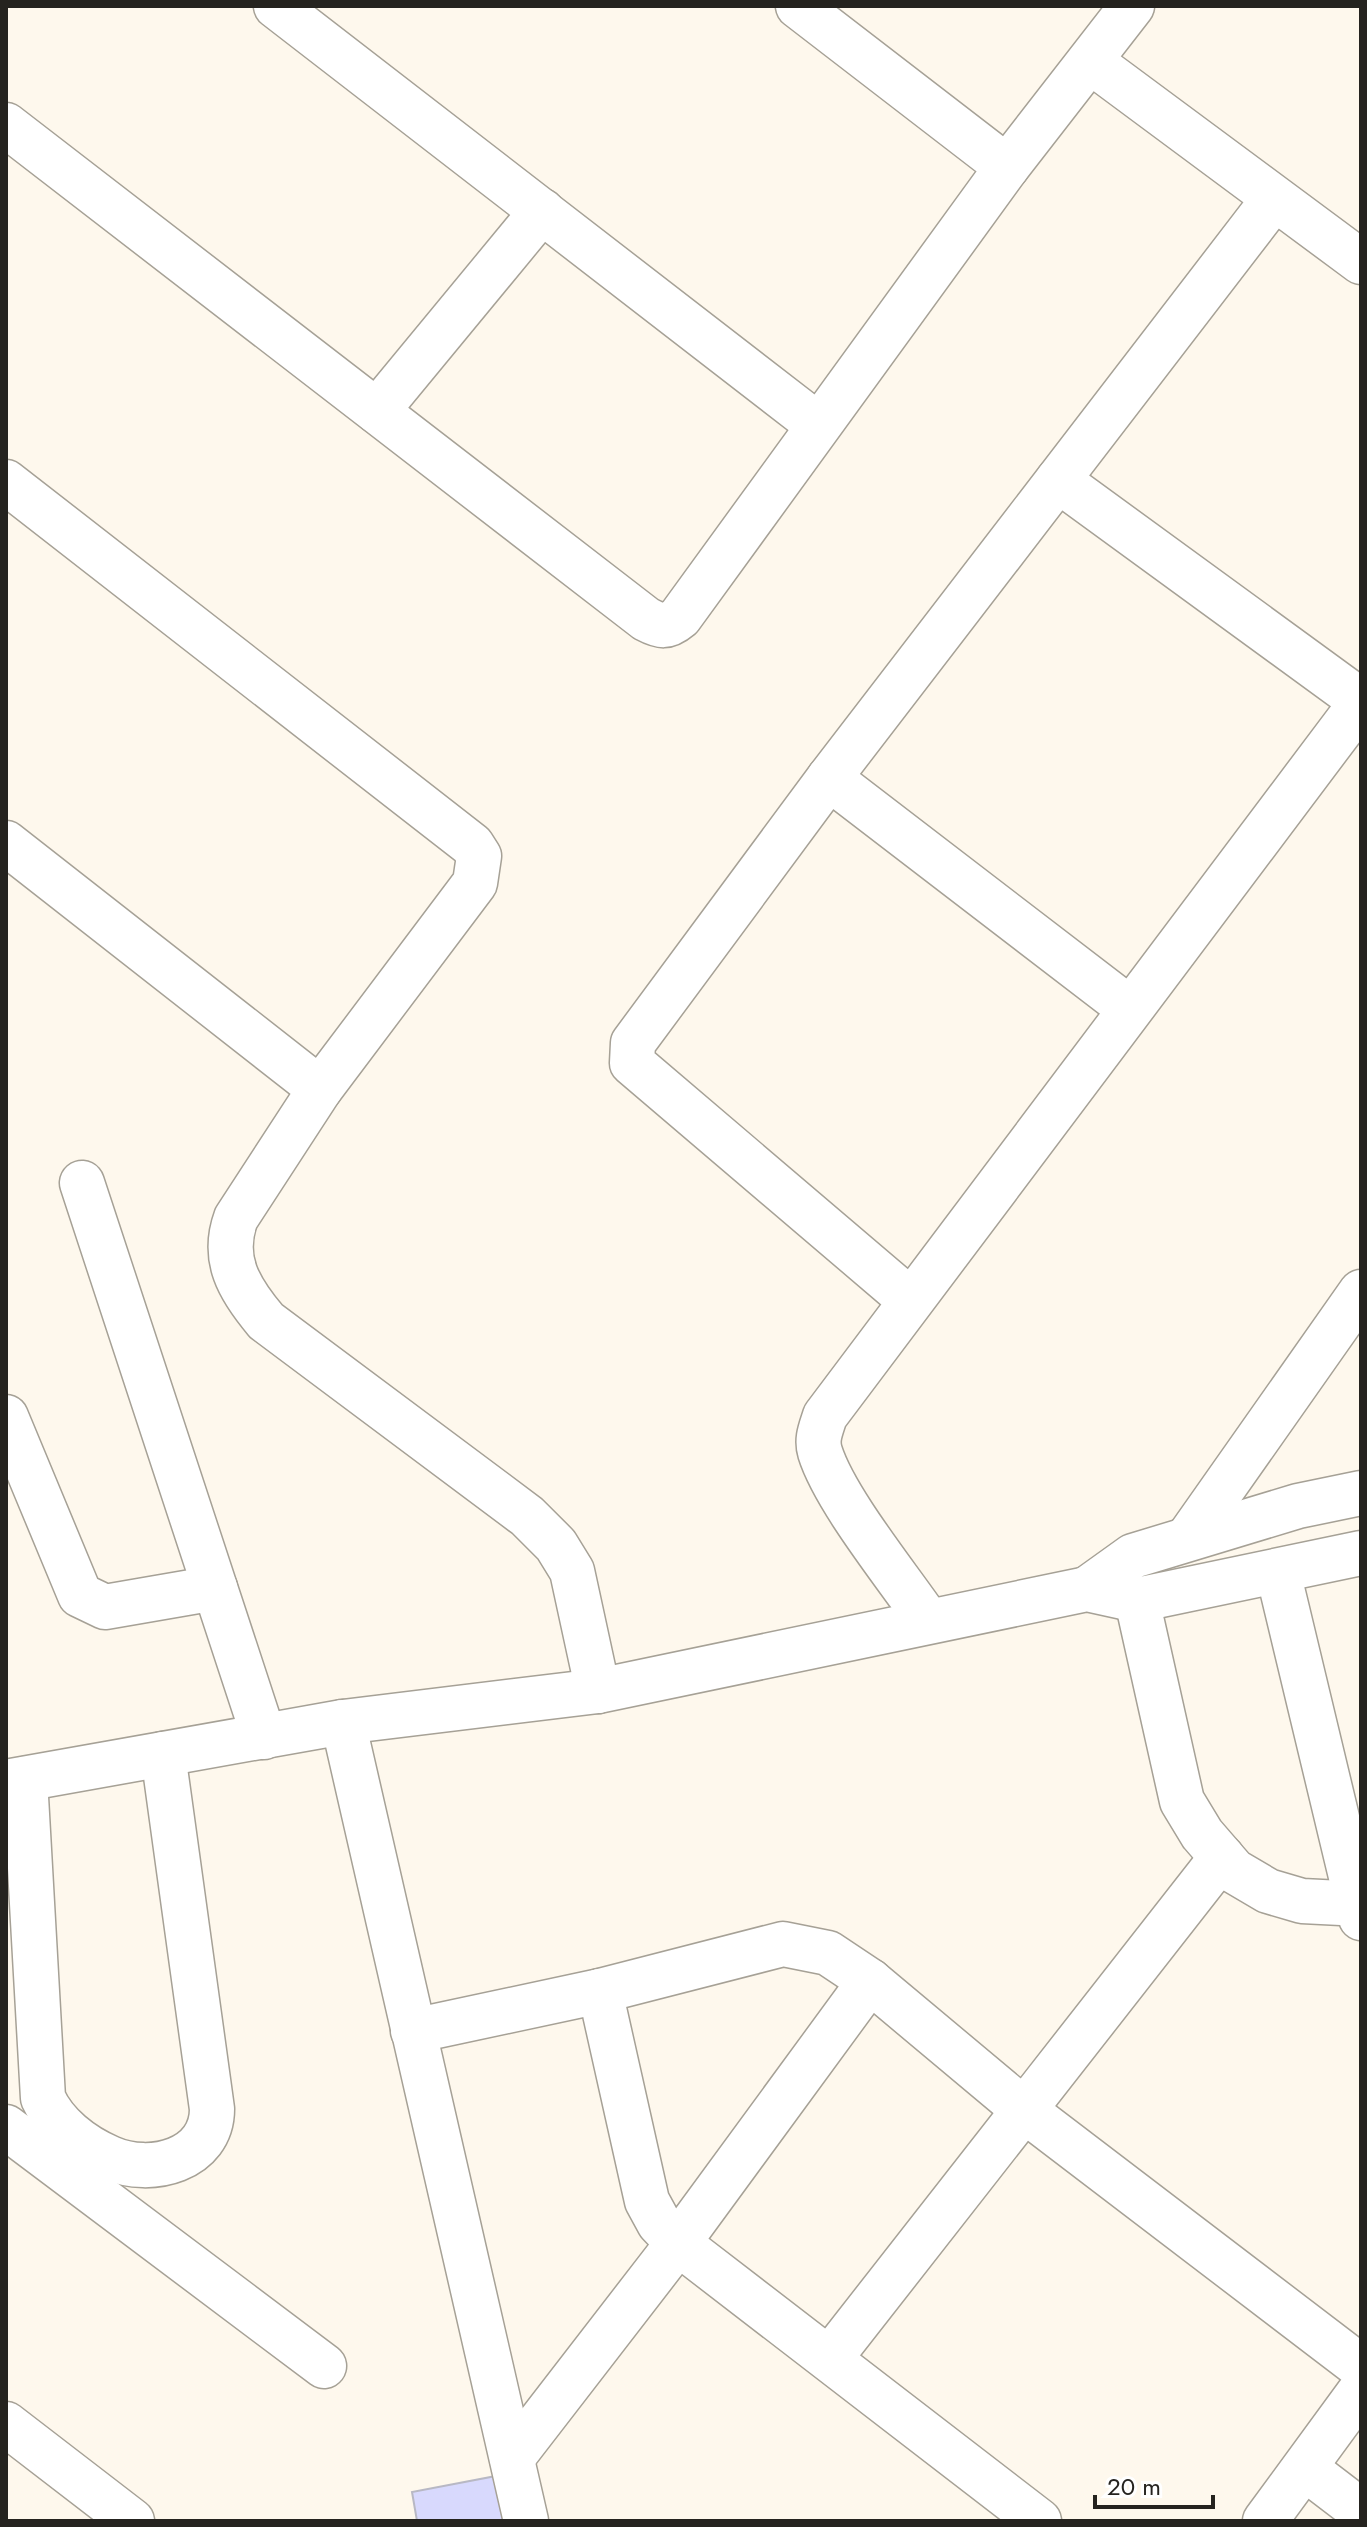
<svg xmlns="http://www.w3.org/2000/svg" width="1367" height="2527" font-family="Jost,sans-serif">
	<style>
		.building { fill: #d8d9fd; stroke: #b8b8c4; stroke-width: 2 }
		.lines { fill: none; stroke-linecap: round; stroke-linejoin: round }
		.minor-casing { stroke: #a6a196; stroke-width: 47 }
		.tertiary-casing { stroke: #a6a196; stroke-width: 47 }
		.minor { stroke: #fff; stroke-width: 44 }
		.tertiary { stroke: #fff; stroke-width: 44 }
	</style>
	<rect width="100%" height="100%" fill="#fef8ed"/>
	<polygon class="building" points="496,2476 504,2521 417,2521 412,2492"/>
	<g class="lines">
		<defs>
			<g id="minor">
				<polyline points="276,6 818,425"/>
				<polyline points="1090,61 1361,262"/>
				<path d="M6,125l640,494c15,8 21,9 34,-2l327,-450 -209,-161"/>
				<polyline points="1007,167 1132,6"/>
				<polyline points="377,411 542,211"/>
				<polyline points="1058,480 1361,701"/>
				<path d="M6,482l466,363 7,11 -4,27 -155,206 -84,129c-15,41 3,71 30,103l261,195 29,29 16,26 26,120"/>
				<polyline points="829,778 1130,1009"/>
				<polyline points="6,843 320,1089"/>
				<polyline points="82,1183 264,1737"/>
				<polyline points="910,1300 632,1063 633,1043 829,778 1273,200"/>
				<polyline points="6,1417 80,1595 105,1607 215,1588"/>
				<polyline points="1188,1538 1361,1292"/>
				<polyline points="1278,1572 1361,1918"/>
				<polyline points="1137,1600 1182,1801 1202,1834 1234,1871 1268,1891 1302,1901 1361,1904"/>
				<path d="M928,1621c-30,-44 -93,-121 -108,-169 -4,-13 1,-23 5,-36l536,-713"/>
				<polyline points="343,1722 526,2521"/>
				<path d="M25,1779l18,319c12,27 39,48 67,60 41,18 102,2 102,-49l-49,-355"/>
				<polyline points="600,1991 647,2201 659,2223 678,2243 870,1981"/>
				<polyline points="413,2031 600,1991 783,1944 828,1953 870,1981 1024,2110 1361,2367"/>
				<polyline points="6,2127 324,2366"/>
				<polyline points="830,2358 1222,1857"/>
				<polyline points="6,2424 132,2521"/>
				<polyline points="512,2458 678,2243 1039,2521"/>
				<polyline points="1306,2469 1361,2511"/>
				<polyline points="1265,2521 1361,2390"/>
			</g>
			<g id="tertiary">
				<polyline points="1087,1589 1133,1556 1298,1506 1361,1493"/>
				<polyline points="6,1782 343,1722 598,1691 1087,1589 1137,1600 1361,1553"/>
			</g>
		</defs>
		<use href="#minor" class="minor-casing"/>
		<use href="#tertiary" class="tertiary-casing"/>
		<use href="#minor" class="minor"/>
		<use href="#tertiary" class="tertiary"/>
	</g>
	<rect width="1367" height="2527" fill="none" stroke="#25231f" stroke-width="16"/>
	<path d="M1095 2495v12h118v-12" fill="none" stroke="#25231f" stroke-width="4"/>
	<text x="1107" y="2495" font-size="24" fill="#25231f" stroke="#ffffff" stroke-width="6" paint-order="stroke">20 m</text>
</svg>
